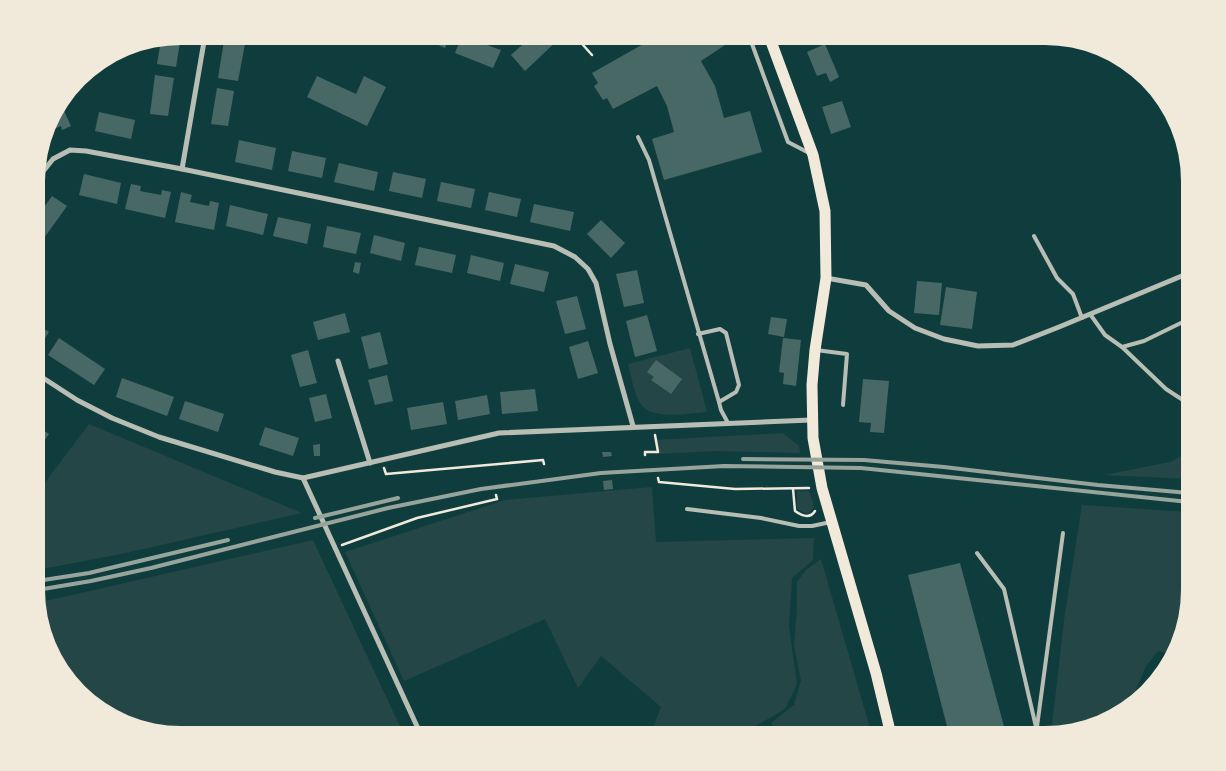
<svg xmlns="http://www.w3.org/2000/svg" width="1226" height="771" font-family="Signika,sans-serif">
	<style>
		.green { fill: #244646 }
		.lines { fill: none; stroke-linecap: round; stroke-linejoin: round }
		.stream { stroke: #0a2a2b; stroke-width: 4.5 }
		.building { fill: #486865 }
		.path { stroke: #f1e9da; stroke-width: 2.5 }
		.service { stroke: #b8beb3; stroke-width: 4 }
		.minor { stroke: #b8beb3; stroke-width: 5 }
		.primary { stroke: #f1e9da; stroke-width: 11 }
		.rail { stroke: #97a49c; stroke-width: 4 }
	</style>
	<rect width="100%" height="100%" fill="#0f3d3e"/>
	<g class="green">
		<path d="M690,348l17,64c-18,1 -55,9 -66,-8 -7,-9 -10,-29 -13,-40z"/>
		<polygon points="89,424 302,513 121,554 37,570 37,493"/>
		<polygon points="783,433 799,446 800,453 715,451 659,454 656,440"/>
		<polygon points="1189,452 1189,479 1104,475 1170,462"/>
		<polygon points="652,487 656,542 814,538 813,560 792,578 789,626 797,684 785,709 757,725 733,735 650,735 661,707 601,656 578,688 545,619 404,681 345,552 505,500"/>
		<polygon points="797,491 808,491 810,493 814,507 811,511 807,514 797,509"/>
		<polygon points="1082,505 1189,512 1189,599 1171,654 1158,651 1146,666 1131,702 1117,715 1051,734 1064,620"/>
		<polygon points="313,540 404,735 181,735 101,710 56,663 37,608 37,603"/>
		<polygon points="821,559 872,735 779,735 771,723 794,705 801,680 794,646 797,609 797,582 806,570"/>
	</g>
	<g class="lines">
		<polyline class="stream" points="1160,675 1163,659 1172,651"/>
	</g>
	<g class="building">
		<polygon points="181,36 176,67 157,64 161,40"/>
		<polygon points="419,36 450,36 445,48"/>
		<polygon points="462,36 501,50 493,68 455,53"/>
		<polygon points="532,36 559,36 560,38 525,71 511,55"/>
		<polygon points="647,36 724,36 728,43 701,61 715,86 724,118 750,111 762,152 664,180 652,139 674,132 667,106 657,86 613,109 607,98 603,100 594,86 598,83 592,73 645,43 643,38"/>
		<polygon points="224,41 245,44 238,81 218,78"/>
		<polygon points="825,44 839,77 830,82 826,73 817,76 807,52"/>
		<polygon points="155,75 174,78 168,116 150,114"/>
		<polygon points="317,76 356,94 364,76 386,87 367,126 307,97"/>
		<polygon points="217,88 234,91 228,126 211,124"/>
		<polygon points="842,101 851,127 831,134 822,107"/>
		<polygon points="61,104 71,126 62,130 61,126 47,132 51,117"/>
		<polygon points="99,112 135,120 131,139 95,131"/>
		<polygon points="239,140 276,148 272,170 235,162"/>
		<polygon points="292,151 326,158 322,178 288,171"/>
		<polygon points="339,163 378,172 374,191 334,182"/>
		<polygon points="393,172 426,179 422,198 389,191"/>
		<polygon points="84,174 121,183 117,204 79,195"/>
		<polygon points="441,182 475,189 471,208 437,201"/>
		<polygon points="131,184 141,186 140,191 161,195 162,190 171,192 165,218 125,209"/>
		<polygon points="181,192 192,195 190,202 209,206 210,201 219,203 214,230 175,222"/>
		<polygon points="489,192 521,199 517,217 485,210"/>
		<polygon points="52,196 67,206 44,238 37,234 37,217"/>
		<polygon points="534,204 574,212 570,231 530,222"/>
		<polygon points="230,205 268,214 263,235 226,226"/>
		<polygon points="278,217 311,224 307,244 273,236"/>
		<polygon points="601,220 625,243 611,258 587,234"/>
		<polygon points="327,226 361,233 356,254 323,247"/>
		<polygon points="374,235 405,243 401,261 370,253"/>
		<polygon points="419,247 456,255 452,273 415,265"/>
		<polygon points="471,255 504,263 500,281 467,273"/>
		<polygon points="355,262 361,263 359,274 353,272"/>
		<polygon points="515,264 549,272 544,292 510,284"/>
		<polygon points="637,270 644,303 624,307 616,274"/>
		<polygon points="917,281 942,283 939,315 914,313"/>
		<polygon points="946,287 977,292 972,329 940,325"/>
		<polygon points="577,296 586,329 565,334 556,301"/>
		<polygon points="345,313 350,332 318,340 313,322"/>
		<polygon points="647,315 657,351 635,357 626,321"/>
		<polygon points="771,317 787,319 784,337 768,334"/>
		<polygon points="37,324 49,332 39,347 37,346"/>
		<polygon points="380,332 388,364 369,369 361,337"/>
		<polygon points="59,338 105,369 94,385 48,355"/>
		<polygon points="783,338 801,340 796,386 783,384 784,373 779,372"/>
		<polygon points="588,341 598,373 578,379 569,347"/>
		<polygon points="308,350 317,383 300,387 291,355"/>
		<polygon points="656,360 682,379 671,394 651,380 654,377 647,372"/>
		<polygon points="387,375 393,401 375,405 368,380"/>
		<polygon points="122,378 174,397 167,416 116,397"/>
		<polygon points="863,379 889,381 884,433 870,432 871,423 859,422"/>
		<polygon points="535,389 538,411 502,414 500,392"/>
		<polygon points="326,394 332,418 315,422 309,398"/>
		<polygon points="487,395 490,414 458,420 455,401"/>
		<polygon points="185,401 224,414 218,432 179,419"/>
		<polygon points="443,402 447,424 411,430 407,408"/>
		<polygon points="37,426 49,434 37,451"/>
		<polygon points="265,427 299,438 293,456 259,445"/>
		<polygon points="320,444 320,456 314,456 313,445"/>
		<polygon points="602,452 611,452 612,456 603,457"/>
		<polygon points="612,480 613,489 604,490 603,481"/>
		<polygon points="960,563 1006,734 949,734 908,575"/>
	</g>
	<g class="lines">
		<g class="path">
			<polyline points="575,36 592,55"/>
			<polyline points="645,455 645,452 658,452 655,435"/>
			<polyline points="384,468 386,474 543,460 544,464"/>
			<polyline points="658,478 659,482 735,489 809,488"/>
			<path d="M793,489l2,22c7,5 15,8 20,0"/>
			<polyline points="342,545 417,518 497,499 496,495"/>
		</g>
		<g class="service">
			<polyline points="752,36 752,44 788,142 811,154"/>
			<polyline points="638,137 649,160 719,402 736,392 739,385 726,333 720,329 698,334"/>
			<polyline points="1034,236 1057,278 1073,294 1082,318"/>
			<polyline points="1090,314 1105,335 1122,347 1144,341 1189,319"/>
			<polyline points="1122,347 1166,389 1189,404"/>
			<polyline points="816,350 847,354 843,405"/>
			<polyline points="719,402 721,410 728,423"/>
			<polyline points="687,509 761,518 799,526 812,526 831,522"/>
			<polyline points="977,553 1004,589 1036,727"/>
			<polyline points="1036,734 1063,533"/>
		</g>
		<g class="minor">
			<polyline points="182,169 205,36"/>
			<polyline points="37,179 53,159 70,150 86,151 182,169 554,246 575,257 588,269 596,283 610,344 633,426"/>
			<polyline points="826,278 866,285 889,311 915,328 944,339 978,346 1013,345 1059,327 1189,273"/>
			<polyline points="338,361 370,463"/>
			<polyline points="37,374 77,400 112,418 159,437 275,472 303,478 499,433 811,420"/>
			<polyline points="303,478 421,735"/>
		</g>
		<polyline class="primary" points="769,36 813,155 825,211 826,278 815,350 812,385 813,438 822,488 876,673 891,735"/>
		<g class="rail">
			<polyline points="743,459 864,460 944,467 1098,485 1189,493"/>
			<polyline points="315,518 398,498"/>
			<polyline points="37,581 89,573 228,540"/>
			<polyline points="37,590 91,581 151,568 388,508 481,489 601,473 724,466 861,468 1189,502"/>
		</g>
	</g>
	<path d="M0 0H1226V771H0ZM181 45H1045A136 136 0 0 1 1181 181V590A136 136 0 0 1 1045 726H181A136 136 0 0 1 45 590V181A136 136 0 0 1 181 45Z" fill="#f1e9da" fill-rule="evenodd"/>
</svg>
